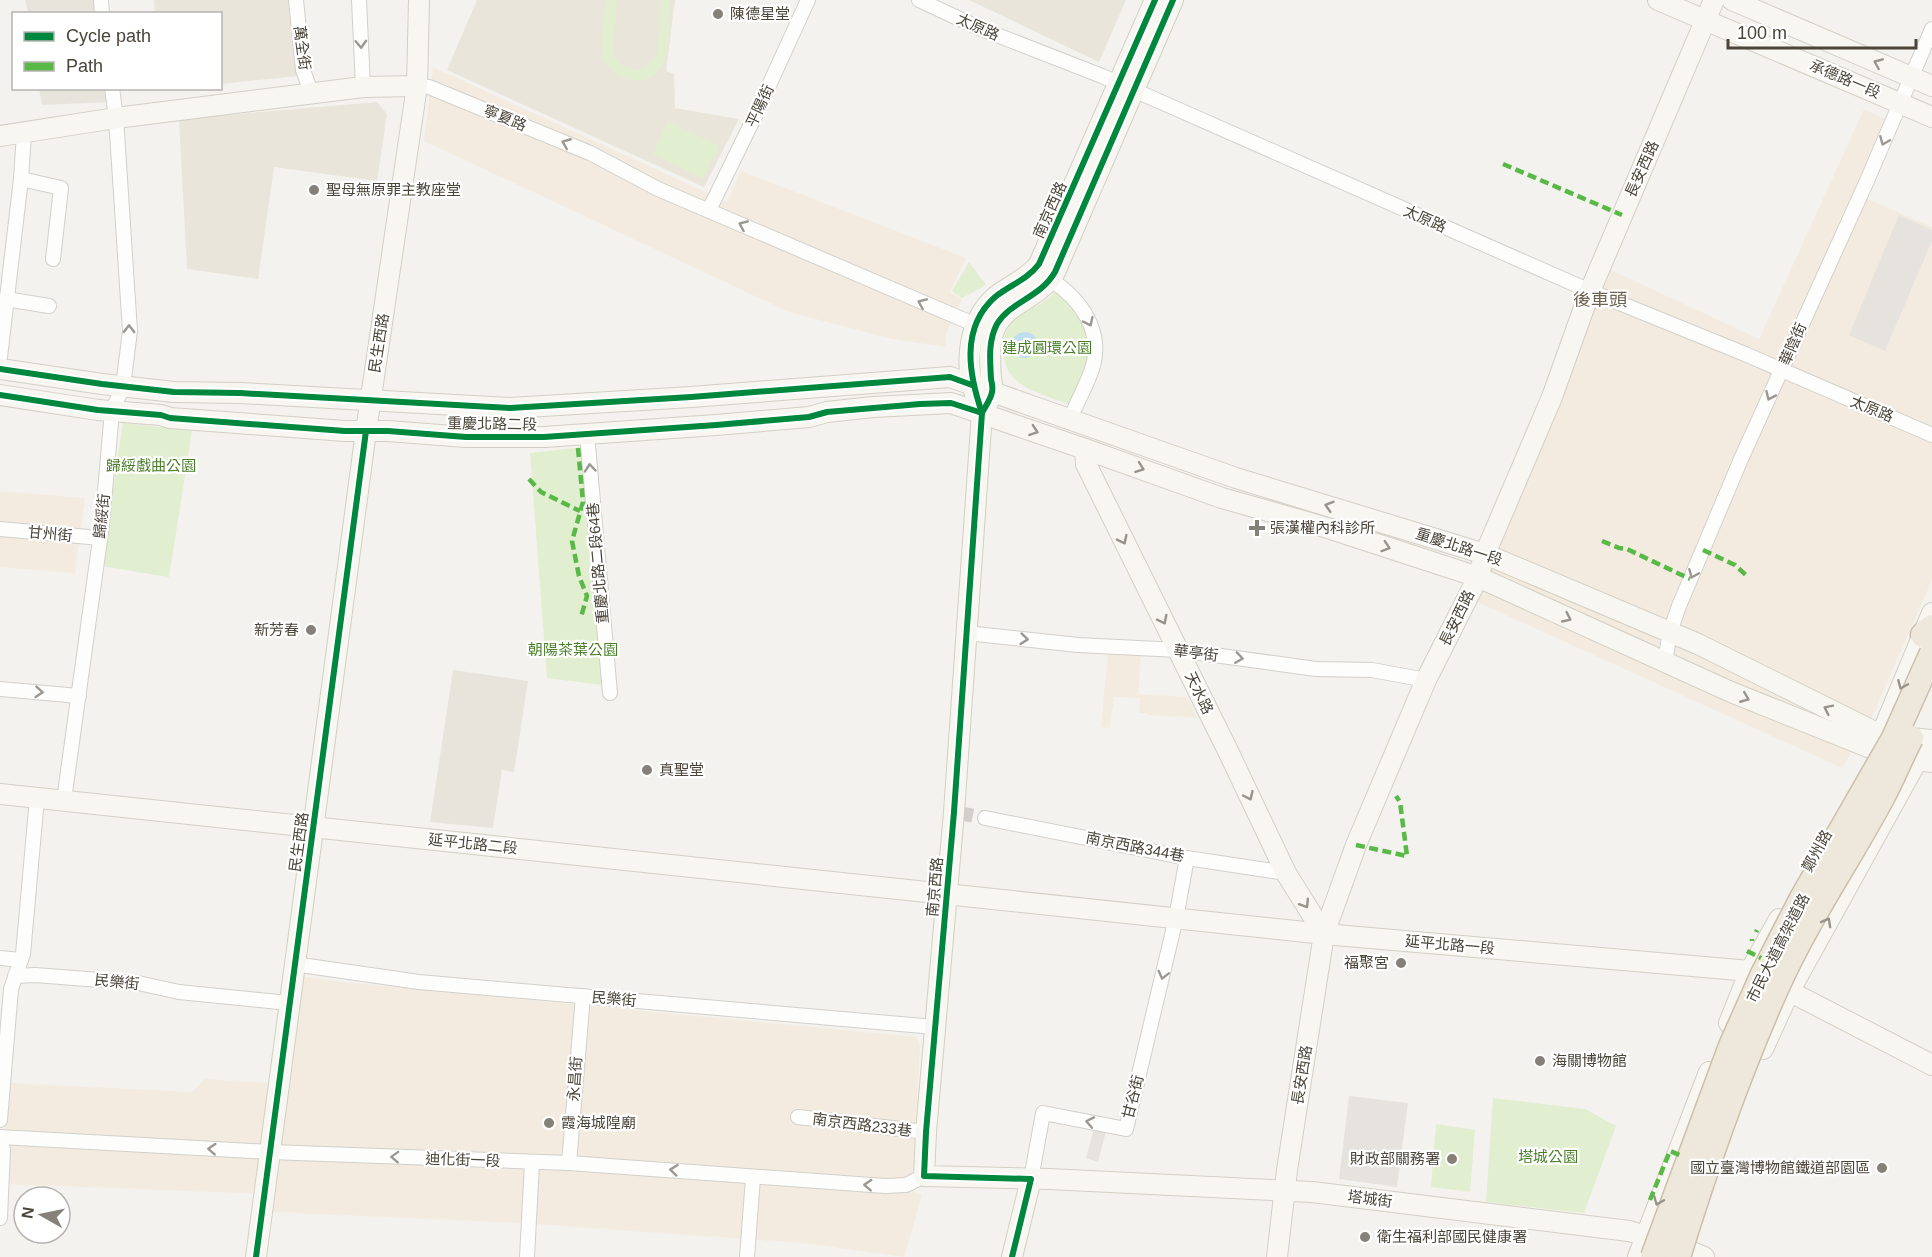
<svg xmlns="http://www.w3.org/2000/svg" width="1932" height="1257" font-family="Arial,'Noto Sans TC',sans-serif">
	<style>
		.residential { fill: #e7e4dc }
		.commercial { fill: #f3ebdf }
		.education { fill: #eae5da }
		.green { fill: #e1eecf }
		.parking { fill: #e6e3df }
		.water { fill: #c0ddf1 }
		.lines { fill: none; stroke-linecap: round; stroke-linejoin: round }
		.street-tunnel { stroke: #d2cfca; stroke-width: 14; stroke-dasharray: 14 7; stroke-linecap: butt }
		.street-casing { stroke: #d2d0cb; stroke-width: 16 }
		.secondary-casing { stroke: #d3cfc5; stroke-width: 22 }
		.highway-casing { stroke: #ccbfa9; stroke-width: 27 }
		.street { stroke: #fdfdfc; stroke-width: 14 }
		.secondary { stroke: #f7f6f1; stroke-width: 20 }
		.highway { stroke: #ede8db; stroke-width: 24 }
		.highway-bridge-casing { stroke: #ccbfa9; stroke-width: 27; stroke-linecap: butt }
		.highway-bridge { stroke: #ede8db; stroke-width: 24 }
		.quiet { stroke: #58b947; stroke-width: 4.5; stroke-dasharray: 9 4.5; stroke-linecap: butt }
		.cycleway-casing { stroke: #fff; stroke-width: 10 }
		.cycleway { stroke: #00873e; stroke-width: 6 }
		.oneway { stroke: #9b9791 }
		.oneway2 { stroke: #98948c }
		.poi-dot { fill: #868178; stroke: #fff; stroke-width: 2 }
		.labels { text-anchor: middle; stroke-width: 4.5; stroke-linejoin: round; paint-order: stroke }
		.poi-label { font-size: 15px; fill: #4b4439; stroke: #fff; text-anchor: start }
		.street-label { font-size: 15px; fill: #4b4439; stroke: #fff }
		.park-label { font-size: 15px; fill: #4a7f2a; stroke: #fff }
		.quarter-label { font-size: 18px; fill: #6e6250; stroke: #fff }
	</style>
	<rect width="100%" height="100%" fill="#f4f2ee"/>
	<g class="residential">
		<polygon points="25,0 97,0 98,13 28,13"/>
		<polygon points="39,89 109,89 110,102 42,105"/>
		<polygon points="453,670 528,681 514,772 502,770 493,828 430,822"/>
	</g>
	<g class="commercial">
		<polygon points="433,67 727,202 741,171 966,258 950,292 962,299 946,333 946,347 892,339 789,312 424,141"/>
		<polygon points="1864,109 1888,121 1856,194 1932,227 1932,580 1872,717 1842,768 1473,600 1607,268 1759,339"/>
		<polygon points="0,491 85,498 75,573 0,567"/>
		<polygon points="1108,653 1141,656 1138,694 1187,697 1198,718 1148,715 1148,713 1139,713 1140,698 1114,697 1110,728 1101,727"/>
		<polygon points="299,976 342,982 916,1037 920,1046 912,1190 922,1195 904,1257 803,1243 703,1236 520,1223 270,1212 272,1194 5,1184 8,1143 5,1130 9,1083 192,1092 205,1079 286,1084"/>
	</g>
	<g class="education">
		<polygon points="154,0 293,0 298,76 221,84 220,14 155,13"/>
		<polygon points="477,0 675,0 666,71 674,74 675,108 739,119 704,187 447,70"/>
		<polygon points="969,0 1126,0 1099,62"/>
		<polygon points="377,102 387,114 377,181 274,167 258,279 187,269 179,119"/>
	</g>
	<g class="green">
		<path d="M606,0h11l-4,52 5,11 11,5 10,2 9,-4 9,-12 4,-54h9c-1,15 0,47 -5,60 -11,30 -54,25 -63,-5 -3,-13 3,-41 4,-55z"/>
		<polygon points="667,121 720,146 703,179 653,154"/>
		<polygon points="969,262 986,285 962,298 952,291"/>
		<path d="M1056,291l21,19 12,24v29l-19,42c-32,-13 -69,-18 -67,-60 1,-11 6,-22 14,-29 7,-7 17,-8 25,-13 5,-3 10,-8 14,-12z"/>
		<polygon points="123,423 192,431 169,577 101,566"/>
		<polygon points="584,447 603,672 602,685 547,678 530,453"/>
		<polygon points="1493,1098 1585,1109 1616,1126 1584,1213 1486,1202"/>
		<polygon points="1436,1124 1475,1130 1470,1192 1431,1187"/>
	</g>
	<g class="parking">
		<polygon points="1899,215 1932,230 1932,241 1885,351 1849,335"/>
		<polygon points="1349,1096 1408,1103 1397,1187 1339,1179"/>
		<polygon points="1094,1128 1106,1131 1098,1162 1086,1158"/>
	</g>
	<circle class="water" cx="1025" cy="345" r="13"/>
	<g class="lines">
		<polyline class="street-tunnel" points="959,813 985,818"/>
		<defs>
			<g id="street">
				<polyline points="101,0 102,14"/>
				<polyline points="296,0 303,70 312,95"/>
				<polyline points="359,0 363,87"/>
				<polyline points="919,0 979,28 1102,76 1590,291 1745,354 1932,435"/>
				<polyline points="417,86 429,87 590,153 658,189 976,325"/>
				<polyline points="21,179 61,188 53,259"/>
				<polyline points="709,210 755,116 808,0"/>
				<path d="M1051,280c30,19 53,52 41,89 -6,18 -16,34 -22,51"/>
				<polyline points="6,299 49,306"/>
				<polyline points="0,357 21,179 24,133"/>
				<polyline points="587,434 610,693"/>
				<polyline points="0,529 100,538"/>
				<polyline points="966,633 1078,645 1178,650 1316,669 1372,670 1426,680"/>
				<polyline points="1665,662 1670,632 1679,606 1741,459 1866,183 1932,29"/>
				<polyline points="0,689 79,696"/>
				<polyline points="64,800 102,525 112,411 123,387 130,331 116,118 112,88"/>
				<polyline points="985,818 1187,858 1286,873"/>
				<polyline points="0,958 21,960"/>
				<polyline points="294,964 419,982 935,1027"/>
				<polyline points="15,976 35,975 138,983 179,992 289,1003"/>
				<polyline points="798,1117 926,1132"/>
				<polyline points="0,1120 11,989 23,954 37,798"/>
				<polyline points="0,1137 270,1152 569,1163 885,1186 906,1185 924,1176"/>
				<polyline points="0,1140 3,1150 0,1218"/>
				<polyline points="569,1163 583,996"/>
				<polyline points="1031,1179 1043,1113 1126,1129 1176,918 1187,858"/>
				<polyline points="527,1257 532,1163"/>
				<polyline points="747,1257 753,1178"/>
			</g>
			<g id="secondary">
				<path d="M1173,0l-118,272c-15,26 -44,29 -58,52 -9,17 -7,36 -6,55 1,4 2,9 1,13 -1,7 -7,15 -10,21l-28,399 -28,320 -2,44 125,3 263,13 317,39 46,14 29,12"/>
				<polyline points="1658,0 1932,117"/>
				<polyline points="1732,0 1932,86"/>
				<polyline points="0,136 116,118 363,87 417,86"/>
				<polyline points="0,369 102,384 174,392 240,393 510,408 691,397 950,377 1236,478 1485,554 1698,644 1881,735 1932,740"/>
				<path d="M975,394c-11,-31 -6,-73 19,-96 15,-13 33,-18 45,-34l116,-264"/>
				<polyline points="0,395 98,410 161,415 170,418 345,431 388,431 466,437 544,437 716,425 809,417 827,412 873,407 951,403 1085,449 1222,498 1331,529 1478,577 1731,692 1893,757 1932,762"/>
				<polyline points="1085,449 1086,464 1228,751 1286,873 1324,934"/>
				<polyline points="1877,745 1932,613"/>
				<polyline points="0,794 1324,934 1750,971 1932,1065"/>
				<polyline points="1729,1023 1750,971 1779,919"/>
				<polyline points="1763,1049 1789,992 1923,750"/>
				<polyline points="256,1257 366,431 417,86 419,0"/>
				<polyline points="1012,1257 1031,1179"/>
				<polyline points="1277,1257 1287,1170 1324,934 1356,845 1426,680 1478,577 1485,554 1552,397 1590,291 1714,0"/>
				<polyline points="1638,1257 1709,1072"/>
			</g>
			<polyline id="highway" points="1923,635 1932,627"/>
		</defs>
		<use href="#street" class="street-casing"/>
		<use href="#secondary" class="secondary-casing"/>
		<use href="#highway" class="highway-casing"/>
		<use href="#street" class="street"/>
		<use href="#secondary" class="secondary"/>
		<use href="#highway" class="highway"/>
		<defs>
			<g id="highway-bridge">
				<polyline points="1653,1257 1731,1046 1763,974 1801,900 1894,738 1932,653"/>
				<path d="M1678,1257c28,-91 60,-183 99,-270 30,-67 72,-127 106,-191 10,-19 18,-39 28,-58"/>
			</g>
		</defs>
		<use href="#highway-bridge" class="highway-bridge-casing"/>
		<use href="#highway-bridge" class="highway-bridge"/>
		<g class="quiet">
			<polyline points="1503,164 1622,215"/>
			<polyline points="578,448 583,502 572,541 579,576 587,596 581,617"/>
			<polyline points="529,479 541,492 580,511"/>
			<polyline points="1602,541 1619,548 1627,549 1690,579"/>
			<polyline points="1703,550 1735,565 1747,576"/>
			<polyline points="1356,845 1407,856 1400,802 1396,796"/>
			<polyline points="1756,932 1757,930"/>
			<polyline points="1752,941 1752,939"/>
			<polyline points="1747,951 1761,958"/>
			<polyline points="1650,1200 1670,1151 1682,1156"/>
		</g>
		<defs>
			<g id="cycleway">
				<polyline points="0,369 102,384 174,392 240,393 510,408 691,397 950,377 972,385"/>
				<polyline points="0,395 98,410 161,415 170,418 345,431 388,431 466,437 544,437 716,425 809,417 827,412 920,404 951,403 982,413"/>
				<path d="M982,413c-13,-38 -22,-85 13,-116 15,-12 32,-17 44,-33l116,-264"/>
				<polyline points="256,1257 366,431"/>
				<path d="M1012,1257l19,-78 -107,-3 2,-44 28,-320 28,-399c3,-6 9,-14 10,-21 1,-4 0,-9 -1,-13 -1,-19 -3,-38 6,-55 14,-23 43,-26 58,-52l118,-272"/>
			</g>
		</defs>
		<use href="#cycleway" class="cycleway-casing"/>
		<use href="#cycleway" class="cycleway"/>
	</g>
	<defs><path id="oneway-chevron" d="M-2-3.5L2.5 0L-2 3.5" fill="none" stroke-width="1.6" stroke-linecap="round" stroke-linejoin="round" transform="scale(1.5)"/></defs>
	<g class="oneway">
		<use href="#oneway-chevron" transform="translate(361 44) rotate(87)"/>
		<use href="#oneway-chevron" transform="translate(1884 141) rotate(113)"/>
		<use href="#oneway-chevron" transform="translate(566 143) rotate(-158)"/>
		<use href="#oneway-chevron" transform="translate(743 225) rotate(-156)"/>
		<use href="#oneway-chevron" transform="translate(922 303) rotate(-157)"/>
		<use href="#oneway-chevron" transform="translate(1089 322) rotate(65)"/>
		<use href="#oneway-chevron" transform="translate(129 329) rotate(-90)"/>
		<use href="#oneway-chevron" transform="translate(1770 396) rotate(114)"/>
		<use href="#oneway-chevron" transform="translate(590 468) rotate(-95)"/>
		<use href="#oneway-chevron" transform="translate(1693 574) rotate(113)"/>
		<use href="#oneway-chevron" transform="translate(1024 639) rotate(6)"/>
		<use href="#oneway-chevron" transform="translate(1239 658) rotate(8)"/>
		<use href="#oneway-chevron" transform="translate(39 692) rotate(5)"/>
		<use href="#oneway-chevron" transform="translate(1163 975) rotate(104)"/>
		<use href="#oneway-chevron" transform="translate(1090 1122) rotate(-169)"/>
		<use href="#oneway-chevron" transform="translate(212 1149) rotate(-177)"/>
		<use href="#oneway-chevron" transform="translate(395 1157) rotate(-178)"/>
		<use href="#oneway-chevron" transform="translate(674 1170) rotate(-174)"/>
		<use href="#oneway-chevron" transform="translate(868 1185) rotate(-177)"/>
	</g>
	<g class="oneway2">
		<use href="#oneway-chevron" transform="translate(1878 63) rotate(-157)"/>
		<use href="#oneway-chevron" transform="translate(1034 431) rotate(19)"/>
		<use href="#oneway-chevron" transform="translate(1140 468) rotate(20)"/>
		<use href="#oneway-chevron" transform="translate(1329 506) rotate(-163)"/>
		<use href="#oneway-chevron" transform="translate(1123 540) rotate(64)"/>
		<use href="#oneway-chevron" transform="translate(1386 547) rotate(18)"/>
		<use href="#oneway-chevron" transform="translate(1567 618) rotate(25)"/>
		<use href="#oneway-chevron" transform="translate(1163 620) rotate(63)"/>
		<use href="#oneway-chevron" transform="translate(1902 685) rotate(113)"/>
		<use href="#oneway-chevron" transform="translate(1745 698) rotate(22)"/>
		<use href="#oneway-chevron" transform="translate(1828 709) rotate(-154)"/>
		<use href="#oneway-chevron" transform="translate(1249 796) rotate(65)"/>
		<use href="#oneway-chevron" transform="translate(1305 904) rotate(58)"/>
		<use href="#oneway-chevron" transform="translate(1827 922) rotate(-61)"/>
		<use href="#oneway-chevron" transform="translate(1658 1201) rotate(112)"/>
	</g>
	<g class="poi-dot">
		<circle cx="718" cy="14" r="6"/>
		<circle cx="314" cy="190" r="6"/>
		<path d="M1254 519h6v6h6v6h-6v6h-6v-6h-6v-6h6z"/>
		<circle cx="311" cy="630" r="6"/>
		<circle cx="647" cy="770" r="6"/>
		<circle cx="1401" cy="963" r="6"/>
		<circle cx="1540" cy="1061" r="6"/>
		<circle cx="549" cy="1123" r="6"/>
		<circle cx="1452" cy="1159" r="6"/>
		<circle cx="1882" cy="1168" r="6"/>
		<circle cx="1365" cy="1237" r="6"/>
	</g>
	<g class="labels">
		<g class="poi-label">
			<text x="730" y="19">陳德星堂</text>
			<text x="326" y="195">聖母無原罪主教座堂</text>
			<text x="1270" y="533">張漢權內科診所</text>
			<text x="299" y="635" text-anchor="end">新芳春</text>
			<text x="659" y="775">真聖堂</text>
			<text x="1389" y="968" text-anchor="end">福聚宮</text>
			<text x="1552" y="1066">海關博物館</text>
			<text x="561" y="1128">霞海城隍廟</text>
			<text x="1440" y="1164" text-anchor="end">財政部關務署</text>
			<text x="1870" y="1173" text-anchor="end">國立臺灣博物館鐵道部園區</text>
			<text x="1377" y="1242">衛生福利部國民健康署</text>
		</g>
		<g class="street-label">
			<text transform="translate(978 27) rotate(24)" y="5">太原路</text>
			<text transform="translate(302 48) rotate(82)" y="5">萬全街</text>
			<text transform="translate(1845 79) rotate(23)" y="5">承德路一段</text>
			<text transform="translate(760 106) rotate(-65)" y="5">平陽街</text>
			<text transform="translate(505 118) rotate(22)" y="5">寧夏路</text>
			<text transform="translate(1642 169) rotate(-66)" y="5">長安西路</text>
			<text transform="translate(1050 210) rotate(-66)" y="5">南京西路</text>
			<text transform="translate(1425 219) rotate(24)" y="5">太原路</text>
			<text transform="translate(379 343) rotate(-81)" y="5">民生西路</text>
			<text transform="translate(1793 344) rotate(-66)" y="5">華陰街</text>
			<text transform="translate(1872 409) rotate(22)" y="5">太原路</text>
			<text transform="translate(492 424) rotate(1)" y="5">重慶北路二段</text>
			<text transform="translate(102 516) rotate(-84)" y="5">歸綏街</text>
			<text transform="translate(50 534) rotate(5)" y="5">甘州街</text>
			<text transform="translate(1459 547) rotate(18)" y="5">重慶北路一段</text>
			<text transform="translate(598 563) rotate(-95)" y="5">重慶北路二段64巷</text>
			<text transform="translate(1457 618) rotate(-64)" y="5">長安西路</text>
			<text transform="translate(1196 653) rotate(7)" y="5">華亭街</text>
			<text transform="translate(1199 693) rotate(64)" y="5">天水路</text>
			<text transform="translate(299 842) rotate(-82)" y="5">民生西路</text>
			<text transform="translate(473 844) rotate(6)" y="5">延平北路二段</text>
			<text transform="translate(1135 847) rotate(11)" y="5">南京西路344巷</text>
			<text transform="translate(1817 851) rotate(-61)" y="5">鄭州路</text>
			<text transform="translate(935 887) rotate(-85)" y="5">南京西路</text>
			<text transform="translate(1450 945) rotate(5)" y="5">延平北路一段</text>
			<text transform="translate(1778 948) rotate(-63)" y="5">市民大道高架道路</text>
			<text transform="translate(117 982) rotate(6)" y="5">民樂街</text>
			<text transform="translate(614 999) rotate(5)" y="5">民樂街</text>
			<text transform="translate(1302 1075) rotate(-81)" y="5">長安西路</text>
			<text transform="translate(575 1079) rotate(-86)" y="5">永昌街</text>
			<text transform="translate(1133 1097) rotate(-76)" y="5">甘谷街</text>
			<text transform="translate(862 1125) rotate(7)" y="5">南京西路233巷</text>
			<text transform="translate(463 1160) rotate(2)" y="5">迪化街一段</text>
			<text transform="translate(1370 1199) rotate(7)" y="5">塔城街</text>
		</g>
		<g class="park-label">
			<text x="1047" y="353">建成圓環公園</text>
			<text x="151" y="471">歸綏戲曲公園</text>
			<text x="573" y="655">朝陽茶葉公園</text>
			<text x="1548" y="1162">塔城公園</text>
		</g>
		<g class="quarter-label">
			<text x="1600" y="306">後車頭</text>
		</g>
	</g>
	<rect x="12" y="12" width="210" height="78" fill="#ffffff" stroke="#b7b4b0" stroke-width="1.5"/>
	<rect x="24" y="32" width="30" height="9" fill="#00873e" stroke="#b7b4b0" stroke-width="1.5"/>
	<text x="66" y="42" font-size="18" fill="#4b4439">Cycle path</text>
	<rect x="24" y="62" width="30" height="9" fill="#58b947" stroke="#b7b4b0" stroke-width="1.5"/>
	<text x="66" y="72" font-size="18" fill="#4b4439">Path</text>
	<g transform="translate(42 1215) rotate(279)"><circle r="28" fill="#ffffff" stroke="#b7b4b0" stroke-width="1.5"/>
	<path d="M0-4.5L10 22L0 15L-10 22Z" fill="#868178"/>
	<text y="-9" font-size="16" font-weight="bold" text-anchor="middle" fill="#4b4439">N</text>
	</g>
	<path d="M1728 39v9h188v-9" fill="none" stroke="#4b4439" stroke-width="3"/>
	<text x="1737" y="39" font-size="18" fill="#4b4439" stroke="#ffffff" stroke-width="4.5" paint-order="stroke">100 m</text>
</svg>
